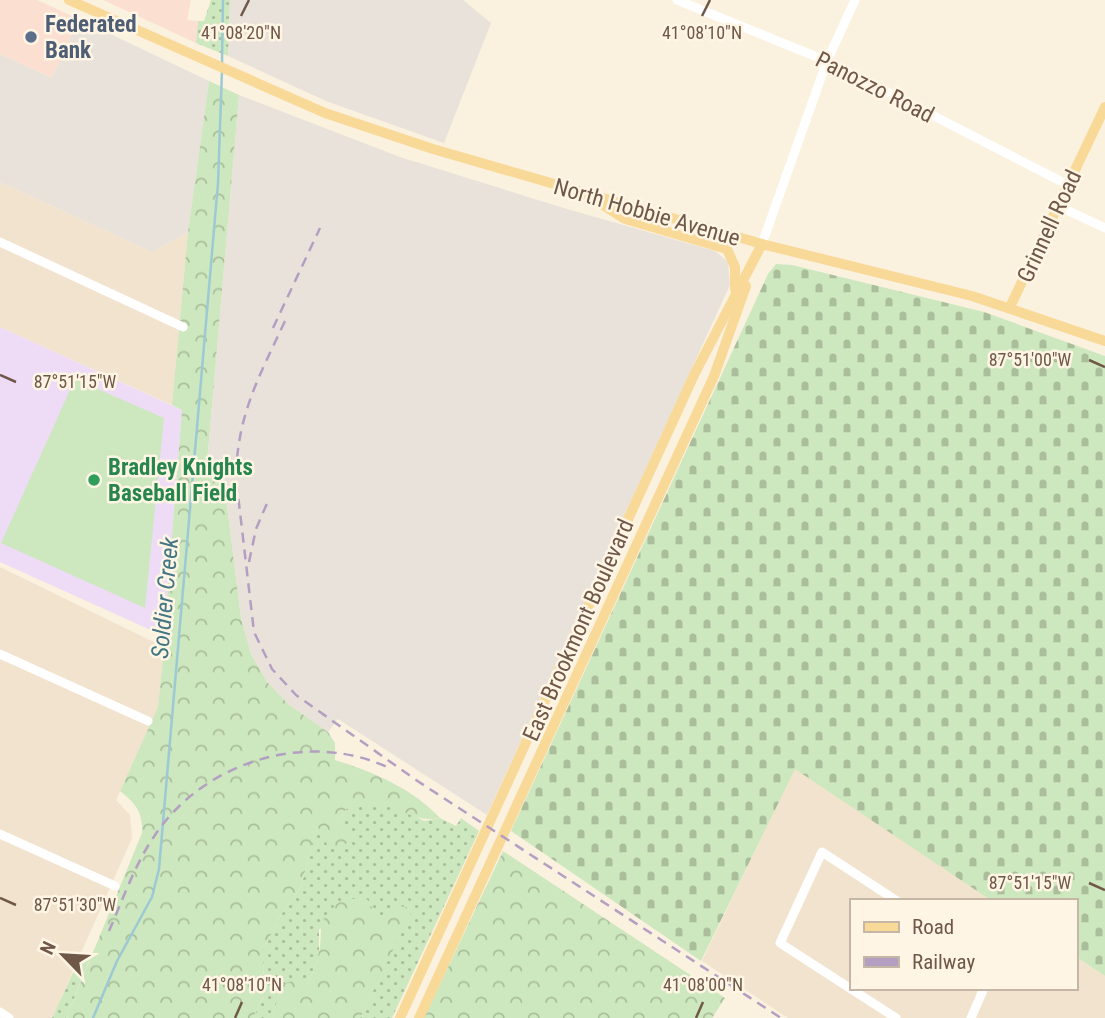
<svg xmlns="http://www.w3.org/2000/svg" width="1105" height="1018" font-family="'Roboto Condensed',sans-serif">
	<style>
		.residential { fill: #f2e3ce }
		.commercial { fill: #fbe0d2 }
		.industrial { fill: #e9e2db }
		.education { fill: #eedcf7 }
		.grass { fill: url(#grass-dots) }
		.forest { fill: url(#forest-crowns) }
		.cemetery { fill: url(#cemetery-stones) }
		.garden { fill: #cde7be }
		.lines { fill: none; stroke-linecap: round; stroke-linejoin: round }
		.stream { stroke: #9bcad5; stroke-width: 2.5 }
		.minor { stroke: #fff; stroke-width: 9 }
		.major { stroke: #f9d998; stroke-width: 10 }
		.rail { stroke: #b49fc3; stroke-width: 2.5; stroke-dasharray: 10 7; stroke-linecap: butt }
		.ticks { fill: none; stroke: #705848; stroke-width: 2.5 }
		.service-dot { fill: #5c6f8a; stroke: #fff5e4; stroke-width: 2.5 }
		.leisure-dot { fill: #2e9e5b; stroke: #fff5e4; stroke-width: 2.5 }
		.labels { text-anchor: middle; stroke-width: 5; stroke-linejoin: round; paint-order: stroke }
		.service-label { font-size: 23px; font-weight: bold; fill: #4e5e75; stroke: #fff5e4; text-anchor: start }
		.street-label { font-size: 23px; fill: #705848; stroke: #fff5e4 }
		.leisure-label { font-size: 23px; font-weight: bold; fill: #27864d; stroke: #fff5e4; text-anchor: start }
		.water-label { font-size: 24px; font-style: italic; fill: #427684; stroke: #fff5e4 }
		.ticks-label { font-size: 18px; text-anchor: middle; fill: #705848; stroke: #fff5e4; stroke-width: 5; stroke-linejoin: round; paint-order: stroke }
	</style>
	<defs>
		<pattern id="grass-dots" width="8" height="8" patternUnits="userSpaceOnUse" patternTransform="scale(1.75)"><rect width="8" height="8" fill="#cde7be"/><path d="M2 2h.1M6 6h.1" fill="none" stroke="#abbe9c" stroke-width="1.8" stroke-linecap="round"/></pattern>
		<pattern id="forest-crowns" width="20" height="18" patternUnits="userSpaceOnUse" patternTransform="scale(1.75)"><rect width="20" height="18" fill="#cde7be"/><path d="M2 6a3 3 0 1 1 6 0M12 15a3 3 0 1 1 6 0" fill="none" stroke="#abbe9c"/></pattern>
		<pattern id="cemetery-stones" width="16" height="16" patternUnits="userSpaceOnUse" patternTransform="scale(1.75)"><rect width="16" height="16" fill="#cde7be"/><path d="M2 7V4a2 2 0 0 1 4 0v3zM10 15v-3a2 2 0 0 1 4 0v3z" fill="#abbe9c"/></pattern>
	</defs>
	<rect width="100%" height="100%" fill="#fbf1df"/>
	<g class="residential">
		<polygon points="0,182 152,252 188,232 172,405 0,327"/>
		<polygon points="0,567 164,647 158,707 116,800 130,815 132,838 52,1018 0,1018"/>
		<polygon points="795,768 993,901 851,901 851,988 1075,988 1075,956 1105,976 1105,1018 788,1018 702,961"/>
	</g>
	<g class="commercial">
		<polygon points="0,0 37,0 79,19 52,78 0,54"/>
		<polygon points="103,0 191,0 187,20 198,21 196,43"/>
	</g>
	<g class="industrial">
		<polygon points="230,0 463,0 491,23 444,143 326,101 228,56"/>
		<polygon points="79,19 209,81 188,232 152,252 0,182 0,54 52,78"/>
		<polygon points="239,95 400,157 567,209 715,251 728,262 730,285 487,815 338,719 328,732 289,706 267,682 251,654 241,618 224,482 207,464"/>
	</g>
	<polygon class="education" points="0,327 182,410 164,636 0,562"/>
	<g class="grass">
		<polygon points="211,0 230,0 228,56 196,43 198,21 204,21"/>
		<polygon points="366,802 395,806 424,821 440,818 456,826 461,818 479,831 392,1018 360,1018 379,978 378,918 319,929 319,956 308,984 282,984 272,1018 253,1018 264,996 263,950 282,913 301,887 317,824 340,820 346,809"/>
		<polygon points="92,954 66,1018 52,1018 76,966"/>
	</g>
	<g class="forest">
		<path d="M209,81l30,14 -32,368 17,19 17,136 10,36 16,28 22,23 39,27 7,11v17c39,12 78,29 105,58 -37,7 -45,-27 -94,-9l-6,11 12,17 -13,14 -12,-7 -10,-19 -16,62 -19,26 -19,37 1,46 -11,22h-187l76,-185c1,-21 -6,-29 -22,-42l38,-84 6,-60 -8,-4 1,-9 7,2 18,-226 -10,-5 16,-173z"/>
		<polygon points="503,851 725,998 712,1018 424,1018"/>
		<path d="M343,899h24l11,19 18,-13 17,4 -53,109h-88l10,-34 14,-4 12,4c3,-9 8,-18 10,-26 8,-32 -7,-33 25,-59z"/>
	</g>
	<polygon class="cemetery" points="776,264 792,265 984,312 1105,356 1105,976 1075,956 1075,901 992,901 795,769 701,961 511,831 768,274"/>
	<polygon class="garden" points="75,379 164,418 145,608 1,543"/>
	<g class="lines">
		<g class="stream">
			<polyline points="222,63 223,0"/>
			<polyline points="93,1018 117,961 152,897 159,869 218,183 222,70"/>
		</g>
		<g class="minor">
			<polyline points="677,0 827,61 1068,185"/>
			<polyline points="1058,206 1105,228"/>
			<polyline points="0,242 183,327"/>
			<polyline points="762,244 827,61 855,0"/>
			<polyline points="0,654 148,721"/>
			<polyline points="0,834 115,886"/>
			<polyline points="0,1012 9,1018"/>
			<polyline points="896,1018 780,943 822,852 897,901"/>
			<polyline points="971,1018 984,988"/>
		</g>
		<g class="major">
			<polyline points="69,0 325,113 433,149 762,244 972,296 1105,341"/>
			<polyline points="595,200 625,219 727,249 735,267 735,289"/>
			<polyline points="1010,307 1105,107"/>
			<polyline points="400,1018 694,375 762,244"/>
			<polyline points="419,1018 714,376 746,286"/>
		</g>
		<g class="rail">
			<path d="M285,321c-26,56 -48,94 -49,157l18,154 18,37 24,26 120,85 365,238"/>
			<polyline points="273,328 320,228"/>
			<polyline points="249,562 256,529 268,501"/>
			<path d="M109,931c14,-32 26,-67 46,-96 49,-73 151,-105 232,-68"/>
		</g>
	</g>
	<path class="ticks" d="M241,16l8,-16M702,16l8,-16M1089,360l16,7M0,375l16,7M1089,883l16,7M0,898l16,7M235,1018l7,-16M696,1018l7,-16"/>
	<circle class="service-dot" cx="31" cy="37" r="7"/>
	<circle class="leisure-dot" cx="94" cy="480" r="7"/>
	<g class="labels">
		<g class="service-label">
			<text x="45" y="32">Federated<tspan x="45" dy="26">Bank</tspan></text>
		</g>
		<g class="street-label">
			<text transform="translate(875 87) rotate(27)" y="8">Panozzo Road</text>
			<text transform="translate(647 212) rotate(16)" y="8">North Hobbie Avenue</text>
			<text transform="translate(1049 226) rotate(-65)" y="8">Grinnell Road</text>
			<text transform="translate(578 630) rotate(-66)" y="8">East Brookmont Boulevard</text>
		</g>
		<g class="leisure-label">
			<text x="108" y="475">Bradley Knights<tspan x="108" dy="26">Baseball Field</tspan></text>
		</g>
		<g class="water-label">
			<text transform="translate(165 598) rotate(-85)" y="8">Soldier Creek</text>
		</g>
	</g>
	<g class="ticks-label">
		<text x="241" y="39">41°08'20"N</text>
		<text x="702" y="39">41°08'10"N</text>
		<text x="1030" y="366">87°51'00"W</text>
		<text x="75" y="388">87°51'15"W</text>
		<text x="1030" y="889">87°51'15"W</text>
		<text x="75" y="911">87°51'30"W</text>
		<text x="242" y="991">41°08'10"N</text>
		<text x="703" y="991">41°08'00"N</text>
	</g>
	<rect x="850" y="899" width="228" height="91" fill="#fff5e4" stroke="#c6b6a6" stroke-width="2"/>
	<rect x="864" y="922" width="35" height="10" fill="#f9d998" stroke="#c6b6a6" stroke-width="2"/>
	<text x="912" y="934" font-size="21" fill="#705848">Road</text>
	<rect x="864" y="957" width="35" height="10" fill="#b49fc3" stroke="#c6b6a6" stroke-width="2"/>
	<text x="912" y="969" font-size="21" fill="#705848">Railway</text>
	<g transform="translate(63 955) rotate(295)" stroke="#fff5e4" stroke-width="5" paint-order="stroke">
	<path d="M0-5L12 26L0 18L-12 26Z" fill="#705848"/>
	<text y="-10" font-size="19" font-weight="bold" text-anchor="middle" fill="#705848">N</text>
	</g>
</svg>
